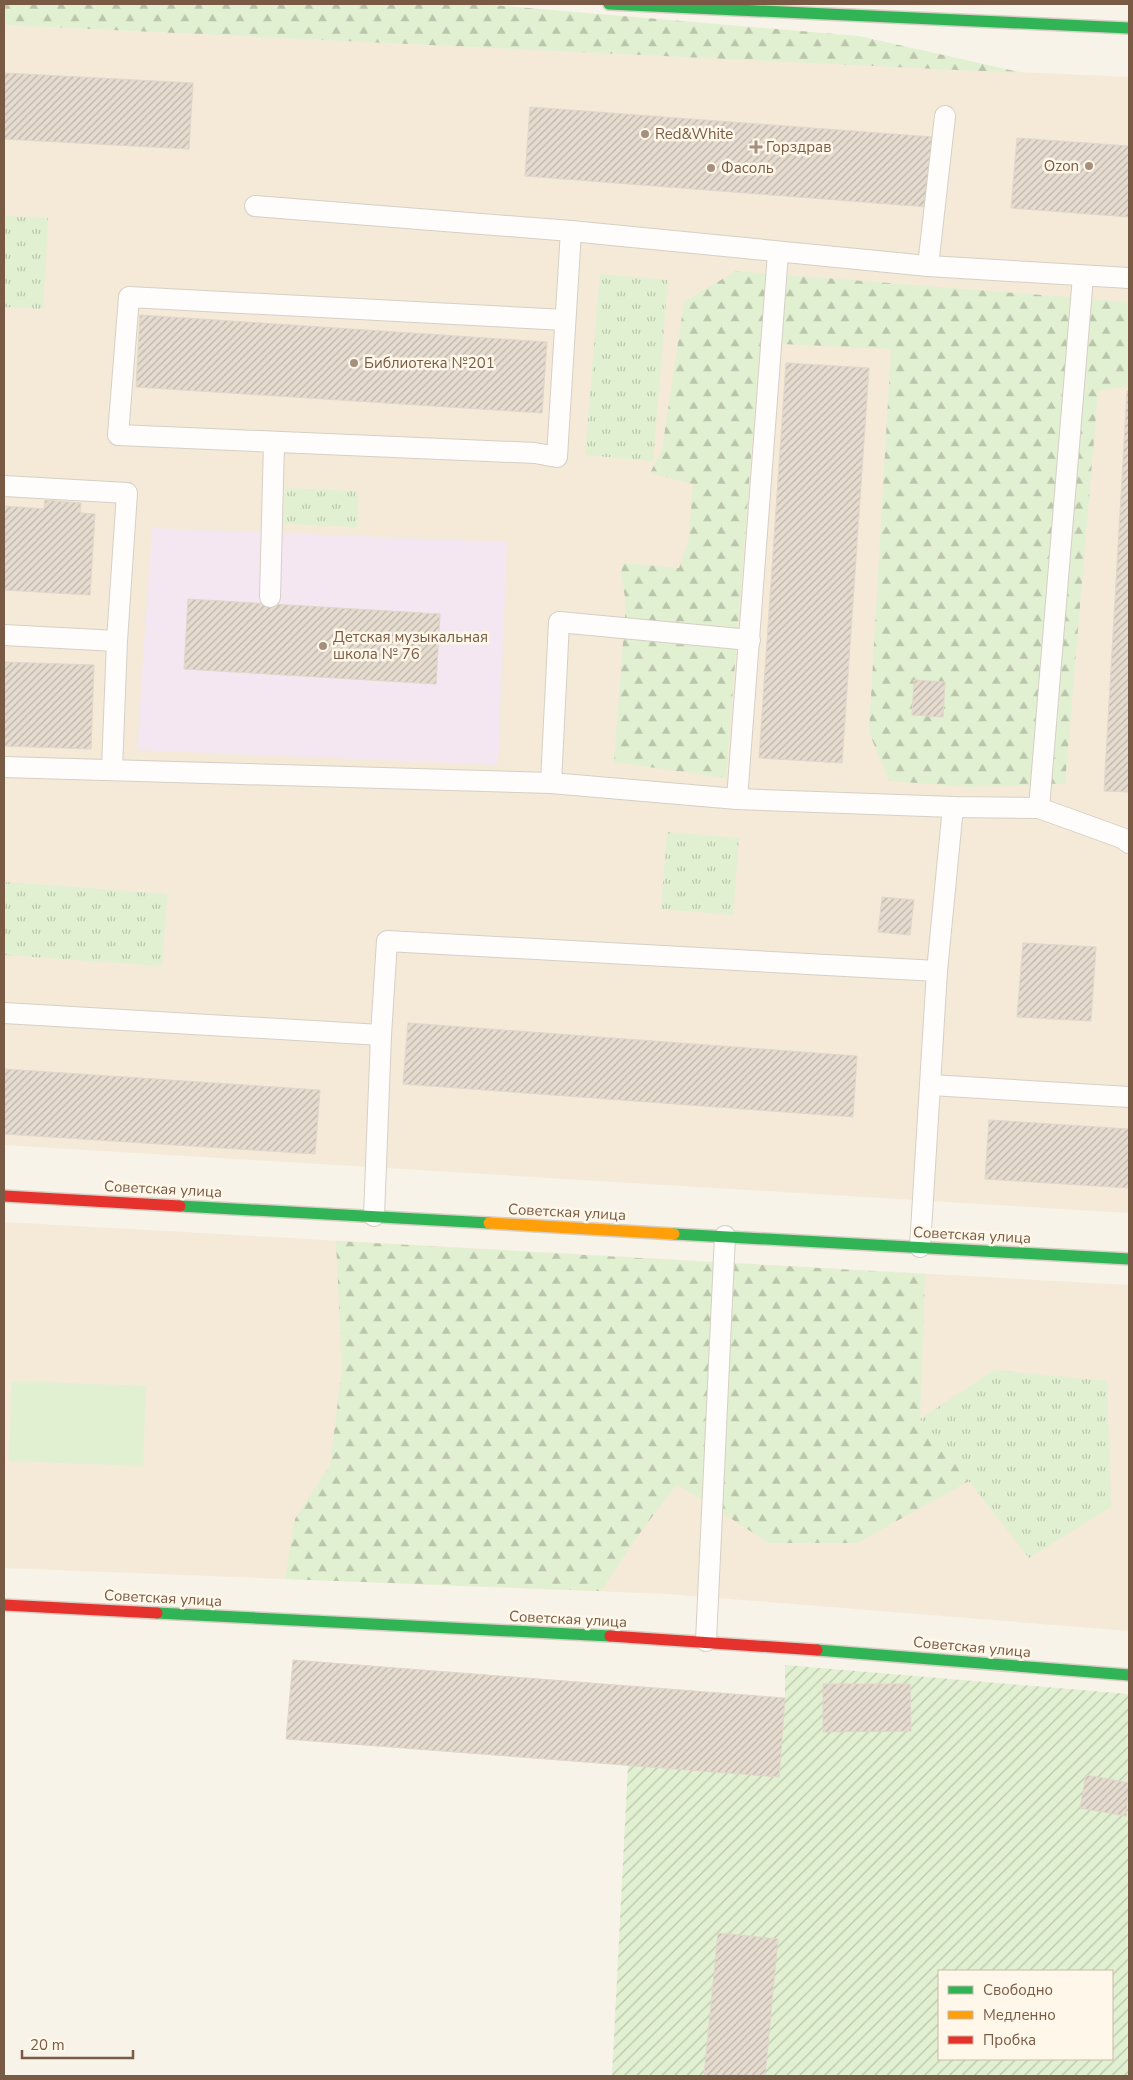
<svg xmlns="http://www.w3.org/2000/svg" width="1133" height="2080" font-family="'Nunito Sans',sans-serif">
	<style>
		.residential { fill: #f4ead7 }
		.education { fill: #f5e7f2 }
		.grass { fill: #e1f0d1 }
		.forest { fill: url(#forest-firs) }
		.park { fill: url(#park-tufts) }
		.garden { fill: url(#garden-furrows); fill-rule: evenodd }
		.building { fill: url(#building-hatch); stroke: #e1d6ca }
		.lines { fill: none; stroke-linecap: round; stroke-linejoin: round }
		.lane-casing { stroke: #d6cfc5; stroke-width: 22 }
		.fast-casing { stroke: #d7cfc4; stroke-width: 14 }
		.slow-casing { stroke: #d7cfc4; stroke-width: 14 }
		.jam-casing { stroke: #d7cfc4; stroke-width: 14 }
		.lane { stroke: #fefdfc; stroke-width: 20 }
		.fast { stroke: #30b455; stroke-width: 11 }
		.slow { stroke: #ff9f0a; stroke-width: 11 }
		.jam { stroke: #e5322d; stroke-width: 11 }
		.poi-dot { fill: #a5907e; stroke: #fff8ea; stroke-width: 2 }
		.labels { text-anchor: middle; stroke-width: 5; stroke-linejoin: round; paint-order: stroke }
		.poi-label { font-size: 15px; fill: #795b45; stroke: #fff8ea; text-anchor: start }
		.street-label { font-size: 15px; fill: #795b45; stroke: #fff8ea }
	</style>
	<defs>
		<pattern id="forest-firs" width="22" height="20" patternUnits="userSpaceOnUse" patternTransform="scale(1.25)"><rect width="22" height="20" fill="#e1f0d1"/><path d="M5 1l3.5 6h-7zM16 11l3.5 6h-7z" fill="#bbc5ab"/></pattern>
		<pattern id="park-tufts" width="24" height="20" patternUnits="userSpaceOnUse" patternTransform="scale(1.25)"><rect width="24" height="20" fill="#e1f0d1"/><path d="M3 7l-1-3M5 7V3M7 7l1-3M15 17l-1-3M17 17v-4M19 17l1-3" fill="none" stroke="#bbc5ab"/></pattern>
		<pattern id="garden-furrows" width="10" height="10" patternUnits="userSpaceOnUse" patternTransform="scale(1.25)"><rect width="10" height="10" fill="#e1f0d1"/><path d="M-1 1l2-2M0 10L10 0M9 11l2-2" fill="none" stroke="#bbc5ab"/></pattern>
		<pattern id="building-hatch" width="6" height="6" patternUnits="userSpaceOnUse" patternTransform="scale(1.25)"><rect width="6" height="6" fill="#e5dbcf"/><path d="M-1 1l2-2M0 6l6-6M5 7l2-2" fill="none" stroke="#beb5aa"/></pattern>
	</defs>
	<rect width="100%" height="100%" fill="#f8f3e8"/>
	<g class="residential">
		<polygon points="4,25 1129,77 1129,1213 4,1145"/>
		<polygon points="4,1222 1129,1285 1129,1631 669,1594 4,1568"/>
	</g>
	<polygon class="education" points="152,528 507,542 498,765 137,750"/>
	<polygon class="grass" points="12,1381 146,1386 143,1466 9,1461"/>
	<g class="forest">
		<polygon points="4,4 480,4 859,36 1023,73 4,25"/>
		<polygon points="736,271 1129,302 1129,386 1098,391 1065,784 973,787 889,781 869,732 891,349 760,343 726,778 614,762 626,603 621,574 623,563 679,568 689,538 693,484 650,473 662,450 684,302"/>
		<polygon points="336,1241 925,1274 920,1419 969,1481 857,1543 769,1543 677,1484 636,1538 601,1591 285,1579 295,1519 330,1465 342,1368"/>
	</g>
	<g class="park">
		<polygon points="4,216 48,218 43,309 4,307"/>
		<polygon points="600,274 668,280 653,461 585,455"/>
		<polygon points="285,488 358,491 357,527 284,524"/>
		<polygon points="667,832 739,838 733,915 661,909"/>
		<polygon points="6,882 167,894 162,966 4,955"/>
		<polygon points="994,1370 1107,1381 1111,1507 1029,1558 920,1419"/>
	</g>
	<path class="garden" d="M785,1665l344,29v382h-517l16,-311 157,-67zM939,1971h173v88h-173z"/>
	<g class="building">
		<polygon points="4,73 193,83 189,149 4,139"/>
		<polygon points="530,107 933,137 928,207 525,176"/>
		<polygon points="1017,138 1129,146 1129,217 1011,208"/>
		<polygon points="140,315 547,342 542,413 136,387"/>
		<polygon points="786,363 869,368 842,763 759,758"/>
		<polygon points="1127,391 1129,392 1129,792 1104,791"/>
		<polygon points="45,500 81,503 80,513 95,514 90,595 4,590 4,506 44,509"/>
		<polygon points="188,599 440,614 436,684 184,669"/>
		<polygon points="4,662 94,665 91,749 4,746"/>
		<polygon points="914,680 945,682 943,717 912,715"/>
		<polygon points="882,897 914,900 910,935 878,932"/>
		<polygon points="1023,943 1096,947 1091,1021 1017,1017"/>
		<polygon points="408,1023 857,1056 853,1117 403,1084"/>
		<polygon points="4,1069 320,1090 315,1154 4,1134"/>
		<polygon points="989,1120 1129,1129 1129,1188 985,1179"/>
		<polygon points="293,1660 785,1698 779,1777 286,1739"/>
		<polygon points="823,1684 910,1684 911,1731 823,1732"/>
		<polygon points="1086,1775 1129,1783 1126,1816 1080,1808"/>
		<polygon points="718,1933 778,1939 765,2076 704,2076"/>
	</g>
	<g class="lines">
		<defs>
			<g id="lane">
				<polyline points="255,206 571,231 928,266 1129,278"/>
				<polyline points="928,266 945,116"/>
				<polyline points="565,320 129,297 118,435 535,453 557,457 571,231"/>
				<polyline points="4,486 127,493 117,641 4,635"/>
				<polyline points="270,597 274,443"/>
				<polyline points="750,640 559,622 551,783 737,799 953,807 1039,808 1122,838 1129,843"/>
				<polyline points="4,767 551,783"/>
				<polyline points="112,769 117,641"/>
				<polyline points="737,799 778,253"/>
				<polyline points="1039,808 1083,276"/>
				<polyline points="937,971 953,807"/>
				<polyline points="4,1013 381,1035 387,941 937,971 920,1247"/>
				<polyline points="931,1085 1129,1097"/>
				<polyline points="374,1216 381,1035"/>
				<polyline points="706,1641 725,1236"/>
			</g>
			<g id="fast">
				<polyline points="609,4 1129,28"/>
				<polyline points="180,1206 489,1223"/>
				<polyline points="674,1234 1129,1259"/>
				<polyline points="157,1613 610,1636"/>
				<polyline points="817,1650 1129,1675"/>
			</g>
			<polyline id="slow" points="489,1223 674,1234"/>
			<g id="jam">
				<polyline points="4,1196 180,1206"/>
				<polyline points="4,1605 157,1613"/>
				<polyline points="610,1636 817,1650"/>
			</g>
		</defs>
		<use href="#lane" class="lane-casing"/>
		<use href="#fast" class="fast-casing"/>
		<use href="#slow" class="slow-casing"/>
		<use href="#jam" class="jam-casing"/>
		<use href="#lane" class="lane"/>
		<use href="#fast" class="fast"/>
		<use href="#slow" class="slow"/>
		<use href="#jam" class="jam"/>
	</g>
	<g class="poi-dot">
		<circle cx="645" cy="134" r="5"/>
		<path d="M753.5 139.5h5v5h5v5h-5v5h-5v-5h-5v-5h5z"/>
		<circle cx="1089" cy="166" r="5"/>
		<circle cx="711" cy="168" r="5"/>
		<circle cx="354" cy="363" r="5"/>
		<circle cx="323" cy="646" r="5"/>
	</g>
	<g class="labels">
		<g class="poi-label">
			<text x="655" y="139">Red&amp;White</text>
			<text x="766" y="152">Горздрав</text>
			<text x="1079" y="171" text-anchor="end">Ozon</text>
			<text x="721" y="173">Фасоль</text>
			<text x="364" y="368">Библиотека №201</text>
			<text x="333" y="642">Детская музыкальная<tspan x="333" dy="17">школа № 76</tspan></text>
		</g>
		<g class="street-label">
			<text transform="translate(163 1189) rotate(3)" y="5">Советская улица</text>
			<text transform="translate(567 1212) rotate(3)" y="5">Советская улица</text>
			<text transform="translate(972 1235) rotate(3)" y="5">Советская улица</text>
			<text transform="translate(163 1598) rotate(3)" y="5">Советская улица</text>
			<text transform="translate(568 1619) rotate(3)" y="5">Советская улица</text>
			<text transform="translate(972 1647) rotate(5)" y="5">Советская улица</text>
		</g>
	</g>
	<rect width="1133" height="2080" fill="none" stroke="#795b45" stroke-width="10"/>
	<rect x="938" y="1970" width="175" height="90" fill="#fff8ea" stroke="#c9b9a8"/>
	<rect x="948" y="1986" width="25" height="8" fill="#30b455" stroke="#c9b9a8"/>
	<text x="983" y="1995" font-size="15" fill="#795b45">Свободно</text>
	<rect x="948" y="2011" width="25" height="8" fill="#ff9f0a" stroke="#c9b9a8"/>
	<text x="983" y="2020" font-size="15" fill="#795b45">Медленно</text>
	<rect x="948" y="2036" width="25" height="8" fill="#e5322d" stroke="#c9b9a8"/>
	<text x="983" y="2045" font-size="15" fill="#795b45">Пробка</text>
	<path d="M22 2050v8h111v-8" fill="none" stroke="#795b45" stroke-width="2.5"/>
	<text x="30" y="2050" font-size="15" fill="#795b45" stroke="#fff8ea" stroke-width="4" paint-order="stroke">20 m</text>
</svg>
